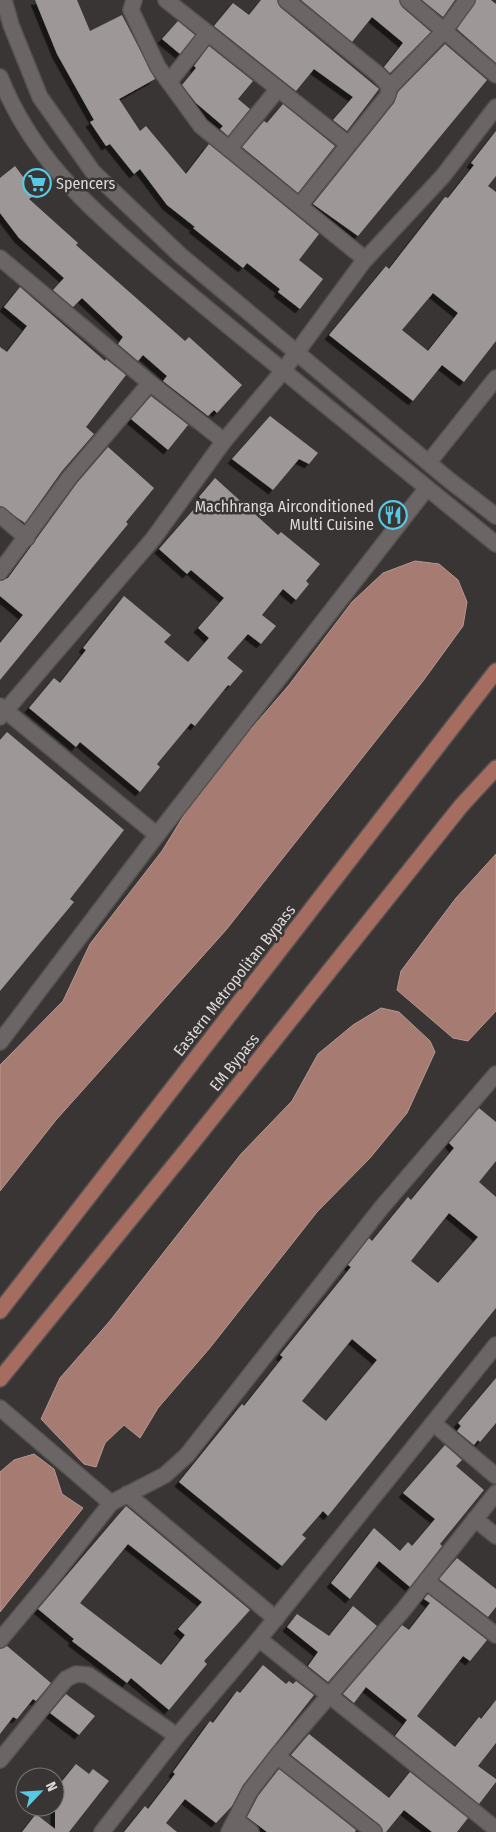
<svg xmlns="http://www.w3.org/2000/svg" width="496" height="1832" font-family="'Fira Sans Condensed',sans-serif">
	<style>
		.water { fill: #a67b71; stroke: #b69790 }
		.building { fill: #9d9897; fill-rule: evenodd; filter: url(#shadow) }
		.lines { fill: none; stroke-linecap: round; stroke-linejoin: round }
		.street-casing { stroke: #555251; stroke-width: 18 }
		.secondary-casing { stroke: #555251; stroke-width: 18 }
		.primary-casing { stroke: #555251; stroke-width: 18 }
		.street { stroke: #6b6665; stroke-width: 15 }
		.secondary { stroke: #6b6665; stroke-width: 15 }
		.primary { stroke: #a56d60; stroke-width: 15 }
		.labels { text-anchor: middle; stroke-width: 5; stroke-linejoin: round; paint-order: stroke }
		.poi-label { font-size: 16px; fill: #dcd9d9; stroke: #393534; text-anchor: start }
		.street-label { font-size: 16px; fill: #dcd9d9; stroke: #393534 }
	</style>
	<defs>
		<filter id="shadow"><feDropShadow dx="-4.5" dy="4.5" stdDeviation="0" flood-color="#0009"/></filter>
	</defs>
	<rect width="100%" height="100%" fill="#393534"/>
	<g class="water">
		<polygon points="415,561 439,564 458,580 467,602 463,626 423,681 226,930 56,1120 0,1191 0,1065 63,1001 90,944 162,851 202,786 289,685 352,602 383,573"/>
		<polygon points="496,854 496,1011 468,1041 453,1038 397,990 401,971 456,898"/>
		<polygon points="381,1008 399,1012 430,1041 435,1052 407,1113 370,1158 317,1212 209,1349 158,1408 140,1438 124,1425 105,1443 96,1467 84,1464 41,1419 60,1378 109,1322 241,1154 292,1101 318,1054 353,1025"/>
		<polygon points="34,1454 54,1469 62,1494 83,1508 0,1612 0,1472 14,1460"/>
	</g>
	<g class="building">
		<polygon points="35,0 77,0 90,31 122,15 155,79 119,99 140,131 146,126 186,174 209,144 319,234 299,260 323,279 300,309 278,292 280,289 247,263 243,268 193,228 195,227 167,205 140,169 134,174 110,144 106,146 90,122 94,120 57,54"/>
		<polygon points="261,0 277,0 280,7 379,89 347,131 333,120 353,97 314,69 296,91 214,26 233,3 249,15"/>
		<polygon points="301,0 399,0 402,7 431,32 390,73 384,67 403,43 401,41 372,17 352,42"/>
		<polygon points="422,0 455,0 443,17"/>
		<polygon points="476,0 491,0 496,4 496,63 457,29"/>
		<polygon points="178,21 195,35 180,54 162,39"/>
		<polygon points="445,44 487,80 358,236 313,204 394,103 398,92"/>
		<polygon points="209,46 253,81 238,99 250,109 228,136 220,129 223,126 196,103 182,85 196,68 194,66"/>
		<polygon points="283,104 335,146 298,193 242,147 264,121 267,123"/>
		<path d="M496,131v45l-8,10 8,6v149l-32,41 -22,-17 -29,36 -84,-66 57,-69 3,3 56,-72 3,1 26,-33 -3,-2zM433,293l25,20 -30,38 -26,-21z"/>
		<polygon points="15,166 36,194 29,199 78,243 76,245 185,341 189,337 242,385 217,413 214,410 208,416 163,381 167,376 143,355 138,361 118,344 123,337 82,298 73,307 53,290 64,278 19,238 0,213 0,178"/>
		<polygon points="20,287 105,361 106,359 126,375 86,427 94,434 62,471 25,523 0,506 0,347 7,352 27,326 4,307"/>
		<polygon points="151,396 196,431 188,425 168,450 131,419"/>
		<polygon points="270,416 318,453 309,464 299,459 273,490 232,459"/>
		<polygon points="108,447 154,488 126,522 128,524 0,680 0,643 23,615 0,596 0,581 8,578 77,483"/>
		<polygon points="215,478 278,535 281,532 320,564 306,581 309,584 296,600 283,589 262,615 276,626 261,644 248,634 227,658 243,671 230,686 228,685 195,726 191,723 157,764 160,767 140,792 80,742 76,747 29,708 54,678 60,683 86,650 83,648 124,596 171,635 164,642 188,662 209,638 198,628 224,598 191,570 187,574 159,549 202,500 199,497"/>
		<polygon points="7,732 124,830 70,899 74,902 0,991 0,740"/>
		<path d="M479,1108l17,14v39l-17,21 17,15v111l-168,208 -5,-5 -21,24 4,3 -24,28 -103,-84 63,-78 2,2 39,-49 -3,-2 71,-88 -3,-2 21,-27 3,3 36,-44 3,3 43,-52 -5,-5zM449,1213l29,24 -40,46 -27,-22zM352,1339l25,21 -51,61 -24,-20z"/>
		<polygon points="496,1378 496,1423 480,1442 478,1440 474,1445 457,1431 461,1426 458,1423"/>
		<polygon points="445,1445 462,1460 456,1466 484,1490 440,1544 442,1546 410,1587 379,1561 350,1599 331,1583 374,1528 400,1551 408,1542 412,1546 435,1519 403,1493"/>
		<path d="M126,1506l124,104 -46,51 3,3 -38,46 -38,-32 -4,5 -55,-42 2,-2 -36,-30zM128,1544l74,58 -24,27 7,6 -24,30 -81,-62z"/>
		<polygon points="457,1558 496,1589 496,1607 488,1617 439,1579"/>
		<polygon points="428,1594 487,1640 470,1661 463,1656 417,1716 455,1747 479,1717 481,1719 496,1700 496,1743 478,1766 496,1779 496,1782 479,1804 395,1736 407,1720 366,1687 354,1703 343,1694 402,1625 409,1630 430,1603 424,1599"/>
		<polygon points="353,1606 377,1626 328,1682 308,1666 318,1652 287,1627 297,1614 329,1636"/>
		<polygon points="7,1646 51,1683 36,1701 33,1699 17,1719 13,1717 0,1734 0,1649"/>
		<polygon points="263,1665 286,1684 289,1681 293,1684 296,1681 314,1695 243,1785 232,1806 216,1823 185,1799 166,1823 177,1832 124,1832 145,1806 148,1809 175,1774 173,1772 210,1721 213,1723 237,1691 240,1693"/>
		<polygon points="66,1694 95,1716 79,1735 50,1713"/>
		<polygon points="309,1734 389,1798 410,1772 468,1818 457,1832 432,1832 404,1810 386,1832 383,1832 380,1825 291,1755"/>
		<polygon points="76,1764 89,1774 93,1769 109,1781 69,1832 22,1832 36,1814 55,1829 55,1790"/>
		<polygon points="279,1769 356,1830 355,1832 267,1832 247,1817 258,1796"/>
	</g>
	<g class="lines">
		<defs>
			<g id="street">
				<polyline points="134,0 131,10 158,67 201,126 365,259"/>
				<polyline points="166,0 348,144"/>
				<polyline points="286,0 379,75 390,87 387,97 300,205"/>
				<polyline points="408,0 496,75"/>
				<polyline points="169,82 208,33"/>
				<polyline points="390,87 445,30 467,0"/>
				<polyline points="229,149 278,89"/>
				<polyline points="0,258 150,383 224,441"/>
				<polyline points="429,462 496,378"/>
				<polyline points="0,515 27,538"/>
				<polyline points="0,572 70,477 150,383"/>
				<polyline points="0,706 157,835"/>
				<polyline points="0,717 153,539 224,441 283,371 363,262 443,176 496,107"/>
				<polyline points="0,1042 157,835 427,488"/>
				<polyline points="0,1408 111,1503 51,1579 0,1640"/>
				<polyline points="433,1423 496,1476"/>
				<polyline points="127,1494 276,1619"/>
				<polyline points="111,1503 165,1475 187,1455 382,1207 496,1074"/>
				<polyline points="475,1519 496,1536"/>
				<polyline points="426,1581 496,1635"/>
				<polyline points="259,1639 496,1829"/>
				<polyline points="277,1756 374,1832"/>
				<polyline points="0,1760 66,1679 76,1674 88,1675 177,1736"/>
				<polyline points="236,1820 251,1832"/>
				<polyline points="102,1832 177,1736 259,1639 496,1345"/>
				<polyline points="229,1832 250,1791 277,1756 404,1609 496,1493"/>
			</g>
			<g id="secondary">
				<polyline points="4,0 11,25 40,97 93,172 180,255 449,480 496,516"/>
				<path d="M0,77c31,78 84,126 146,180 37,32 75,63 113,94 79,65 158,129 237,193"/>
			</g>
			<g id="primary">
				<polyline points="0,1311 496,671"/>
				<polyline points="0,1379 189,1147 461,806 496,768"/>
			</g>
		</defs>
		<use href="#street" class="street-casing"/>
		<use href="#secondary" class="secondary-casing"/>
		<use href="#primary" class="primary-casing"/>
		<use href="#street" class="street"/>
		<use href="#secondary" class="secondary"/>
		<use href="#primary" class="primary"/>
	</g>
	<defs>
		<symbol id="supermarket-ring" viewBox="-11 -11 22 22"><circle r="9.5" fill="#393534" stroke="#57c9e2" stroke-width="1.5"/><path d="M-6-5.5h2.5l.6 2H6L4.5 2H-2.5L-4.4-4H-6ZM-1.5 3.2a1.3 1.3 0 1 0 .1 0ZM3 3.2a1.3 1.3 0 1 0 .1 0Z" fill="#57c9e2"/></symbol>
		<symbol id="restaurant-ring" viewBox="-11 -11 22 22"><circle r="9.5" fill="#393534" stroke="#57c9e2" stroke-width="1.5"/><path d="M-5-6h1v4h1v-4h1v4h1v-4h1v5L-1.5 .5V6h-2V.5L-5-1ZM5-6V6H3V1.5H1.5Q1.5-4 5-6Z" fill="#57c9e2"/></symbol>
	</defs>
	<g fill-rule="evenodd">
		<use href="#supermarket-ring" x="21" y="167" width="32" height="32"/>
		<use href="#restaurant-ring" x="377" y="499" width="32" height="32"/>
	</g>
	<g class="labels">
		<g class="poi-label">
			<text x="56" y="189">Spencers</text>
			<text x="374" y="512" text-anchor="end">Machhranga Airconditioned<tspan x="374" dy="18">Multi Cuisine</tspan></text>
		</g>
		<g class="street-label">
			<text transform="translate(234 980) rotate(-52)" y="6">Eastern Metropolitan Bypass</text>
			<text transform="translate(234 1062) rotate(-51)" y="6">EM Bypass</text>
		</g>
	</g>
	<g transform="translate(40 1792) rotate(65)"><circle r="24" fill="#393534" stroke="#7a7776"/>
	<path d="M0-4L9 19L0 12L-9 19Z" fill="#57c9e2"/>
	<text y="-8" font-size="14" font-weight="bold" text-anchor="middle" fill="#dcd9d9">N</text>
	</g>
</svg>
